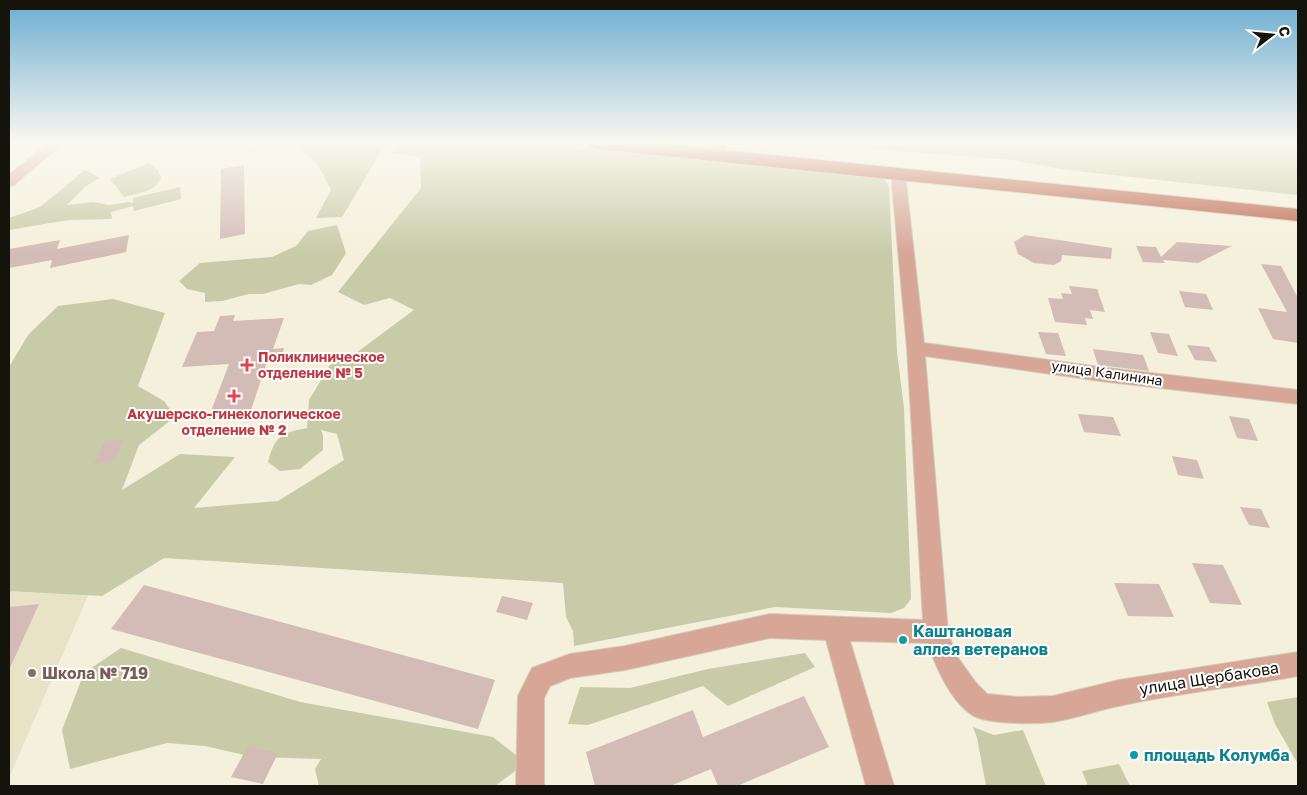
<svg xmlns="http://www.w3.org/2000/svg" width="1307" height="795" font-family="'Golos Text',sans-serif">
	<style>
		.built { fill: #e8e3c7 }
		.green { fill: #c8cba8 }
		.building { fill: #d3bbb6 }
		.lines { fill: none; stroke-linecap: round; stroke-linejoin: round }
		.street-casing { stroke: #d0cdba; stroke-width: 2 }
		.primary-casing { stroke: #d0cdba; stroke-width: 2 }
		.street { fill: #d8a697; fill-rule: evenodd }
		.primary { fill: #bc654b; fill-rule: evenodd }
		.health-dot { fill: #e0444e; stroke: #fff; stroke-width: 2 }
		.culture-dot { fill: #0f9aa8; stroke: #fff; stroke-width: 2 }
		.education-dot { fill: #8d6e63; stroke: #fff; stroke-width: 2 }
		.labels { text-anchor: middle; stroke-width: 4; stroke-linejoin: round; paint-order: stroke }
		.health-label { font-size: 14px; font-weight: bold; fill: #be3a42; stroke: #fff; text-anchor: start }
		.street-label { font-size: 14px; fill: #14130c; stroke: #fff }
		.near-culture-label { font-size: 16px; font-weight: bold; fill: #0d838f; stroke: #fff; text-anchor: start }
		.near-education-label { font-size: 16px; font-weight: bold; fill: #785e54; stroke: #fff; text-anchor: start }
		.near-street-label { font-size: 16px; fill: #14130c; stroke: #fff }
	</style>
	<rect width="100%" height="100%" fill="#f4f0db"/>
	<polygon class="built" points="9,510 100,568 9,778"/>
	<g class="green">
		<polygon points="295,143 386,143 342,217 316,218 331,190 318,165"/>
		<path d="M399,143l130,1 343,31c8,1 13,4 17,11l8,166 7,56 7,191 -7,9 -13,5 -116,-6 -201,39 -1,-15 -7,-14 -3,-34 -399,-25 -62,38 -93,-5v-224l19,-32 30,-29 55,-7 52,14 -27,73 26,15 11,16 -36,28 -17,45 58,-36 55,3 -41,51 84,-7 66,-41 -7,-26 -16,-4 2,5v15l-23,19 -20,2 -12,-9c7,-26 13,-29 39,-34l2,-28 21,-35 26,-12 58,-43 -24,-12 -26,7 -26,-13 83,-104 -1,-31 -27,-4z"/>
		<polygon points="804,143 1298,143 1298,195 1067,170 1012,160"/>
		<polygon points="149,163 158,170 161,178 156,186 147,191 124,197 110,179"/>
		<polygon points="85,170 100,178 86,186 67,205 93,202 109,205 129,202 133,203 133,198 180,187 181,199 134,211 133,206 111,212 112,219 68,220 9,230 9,218 40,207"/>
		<polygon points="337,225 346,253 332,275 311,285 299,284 263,294 249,294 222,301 205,302 205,293 187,289 179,281 200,263 272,257 296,246 308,231"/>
		<polygon points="121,648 300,702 493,737 526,763 495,786 319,786 315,769 321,759 253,757 205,746 167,743 70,769 62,730 84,673"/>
		<polygon points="805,653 815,667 728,706 703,686 588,725 568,724 580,687 630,688 708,669"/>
		<polygon points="1298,697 1298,764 1275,724 1267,702"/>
		<polygon points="973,727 994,735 1023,730 1046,786 986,786 977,738"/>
		<polygon points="1119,764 1130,786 1088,786 1082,771"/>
	</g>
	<g class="building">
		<polygon points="244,165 245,234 220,239 221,169"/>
		<polygon points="129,235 126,252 50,268 52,260 9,268 9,249 60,240 57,249"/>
		<polygon points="1025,235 1112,248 1111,259 1062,255 1061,261 1054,265 1034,263 1018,254 1014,242"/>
		<polygon points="1177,242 1232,246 1198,263 1163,260 1165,263 1143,262 1136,246 1156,247 1161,257"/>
		<polygon points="1261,264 1281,266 1298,298 1298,343 1273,339 1258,308 1287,312"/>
		<polygon points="1069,286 1097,289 1105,312 1090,310 1093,319 1085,318 1087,325 1055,322 1048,298 1063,299 1061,293 1072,294"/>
		<polygon points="1179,291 1206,294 1213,310 1185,307"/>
		<polygon points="235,315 233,321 284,318 273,349 284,348 280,361 267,362 249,416 208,419 229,364 182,367 197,332 214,331 220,316"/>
		<polygon points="1038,332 1058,333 1066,356 1046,354"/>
		<polygon points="1150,332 1169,334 1178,356 1158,353"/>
		<polygon points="1187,345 1209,347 1217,362 1195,360"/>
		<polygon points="1093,349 1143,355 1149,371 1098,365"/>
		<polygon points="1078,414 1113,417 1121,436 1084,432"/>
		<polygon points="1229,416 1249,419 1258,441 1237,438"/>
		<polygon points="124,439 114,462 94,464 105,441"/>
		<polygon points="1172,456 1197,460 1204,479 1178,475"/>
		<polygon points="1240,507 1261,509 1270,528 1249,525"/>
		<polygon points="1192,563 1223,565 1242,605 1210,603"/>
		<polygon points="1114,583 1159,584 1174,617 1128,616"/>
		<polygon points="144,585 495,680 478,729 111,629"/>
		<polygon points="502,596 533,603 527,620 496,612"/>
		<polygon points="39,604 9,670 9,607"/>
		<polygon points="804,696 829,747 737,786 718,786 711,769 670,786 595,786 586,752 693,710 703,737"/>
		<polygon points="248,746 278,753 263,784 231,777"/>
	</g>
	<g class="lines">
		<defs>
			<g id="street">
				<polygon points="48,143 63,143 14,185 9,186 9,175"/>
				<polygon points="713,143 727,143 725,150 715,150"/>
				<path d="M898,170l7,4 19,169 176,24 198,23v14l-198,-23 -175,-25 23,276 8,23 20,28 11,11 31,3 35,-1 66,-16 179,-28v24c-59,11 -120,17 -179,30 -22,4 -44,13 -67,16 -17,2 -63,2 -78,-6 -22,-12 -39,-50 -46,-73l-78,-2 44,145h-28l-40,-146 -56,-2 -145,32 -55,8 -20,8 -6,12v88h-28l2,-90 14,-28 38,-14 55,-8 145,-32 153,6 -16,-272 -16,-174z"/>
			</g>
			<polygon id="primary" points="587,143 655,143 1298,209 1298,221 597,149 590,147"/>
		</defs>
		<use href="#street" class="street-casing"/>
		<use href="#primary" class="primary-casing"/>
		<use href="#street" class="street"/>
		<use href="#primary" class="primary"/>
	</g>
	<linearGradient id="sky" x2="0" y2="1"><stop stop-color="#6cacd1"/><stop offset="0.56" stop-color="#faf8ef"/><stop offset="1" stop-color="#faf8ef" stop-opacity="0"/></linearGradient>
	<rect width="1307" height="254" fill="url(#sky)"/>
	<g class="health-dot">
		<path d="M244.5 357.5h5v5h5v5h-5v5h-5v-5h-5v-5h5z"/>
		<path d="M231.5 388.5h5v5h5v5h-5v5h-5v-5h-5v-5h5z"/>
	</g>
	<g class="culture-dot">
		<circle cx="903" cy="640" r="5"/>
		<circle cx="1134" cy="755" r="5"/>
	</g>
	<circle class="education-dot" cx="32" cy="673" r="5"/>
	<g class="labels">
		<g class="health-label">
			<text x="258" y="362">Поликлиническое<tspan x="258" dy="16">отделение № 5</tspan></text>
			<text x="234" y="419" text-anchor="middle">Акушерско-гинекологическое<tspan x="234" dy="16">отделение № 2</tspan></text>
		</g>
		<g class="street-label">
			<text transform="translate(1107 373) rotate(8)" y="5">улица Калинина</text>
		</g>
		<g class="near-culture-label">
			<text x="913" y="637">Каштановая<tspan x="913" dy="18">аллея ветеранов</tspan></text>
			<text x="1144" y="761">площадь Колумба</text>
		</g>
		<g class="near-education-label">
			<text x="42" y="679">Школа № 719</text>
		</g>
		<g class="near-street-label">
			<text transform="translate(1209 678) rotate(-9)" y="6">улица Щербакова</text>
		</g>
	</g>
	<rect width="1307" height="795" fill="none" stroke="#14130c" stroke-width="20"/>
	<g transform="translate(1272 35) rotate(74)" stroke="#ffffff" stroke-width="4" paint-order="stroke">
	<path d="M0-4L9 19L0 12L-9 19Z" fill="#14130c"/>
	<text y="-8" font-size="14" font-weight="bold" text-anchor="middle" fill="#14130c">С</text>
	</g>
</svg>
